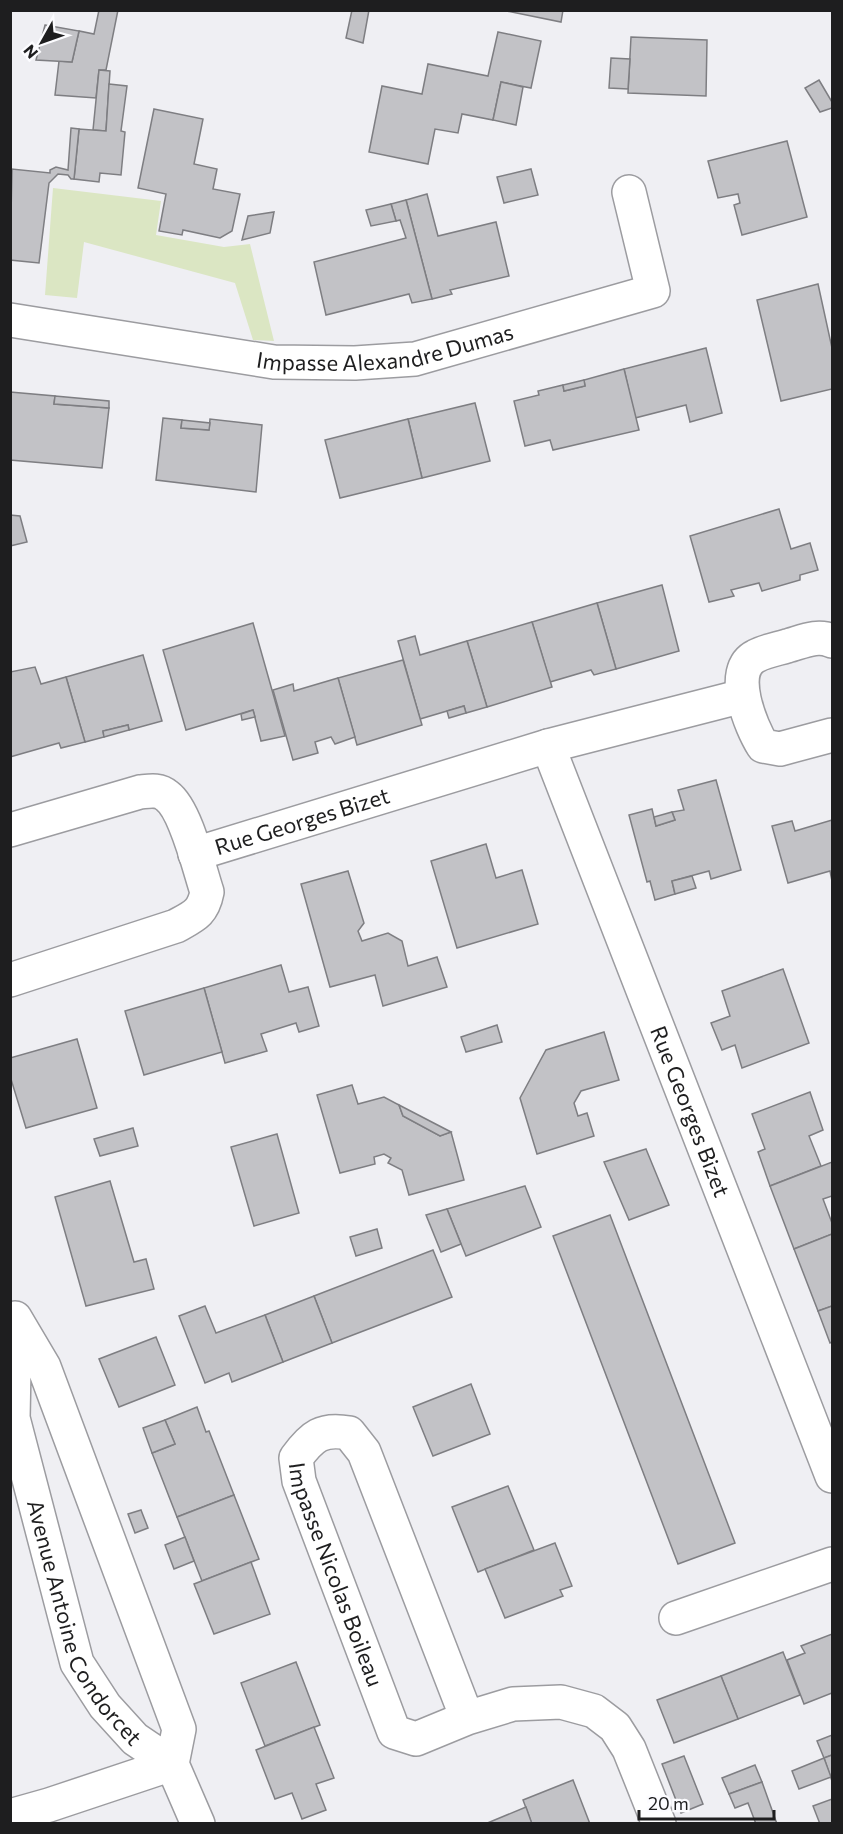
<svg xmlns="http://www.w3.org/2000/svg" width="843" height="1834" font-family="Commissioner,sans-serif">
	<style>
		.green { fill: #dbe6c3 }
		.building { fill: #c2c2c6; stroke: #7e7e82; stroke-width: 1.5 }
		.lines { fill: none; stroke-linecap: round; stroke-linejoin: round }
		.minor-casing { stroke: #9c9ca0; stroke-width: 36 }
		.minor { stroke: #fff; stroke-width: 33 }
		.labels { text-anchor: middle; stroke-width: 4.5; stroke-linejoin: round; paint-order: stroke }
		.street-label { font-size: 22px; fill: #1e1e1f; stroke: #fcfcff }
	</style>
	<rect width="100%" height="100%" fill="#efeff3"/>
	<polygon class="green" points="53,188 161,201 156,235 224,247 250,244 274,341 253,340 235,283 84,242 77,298 45,295"/>
	<g class="building">
		<polygon points="99,10 118,10 106,70 99,70 96,98 55,95 59,61 72,62 79,31 94,34"/>
		<polygon points="352,10 369,10 363,43 346,38"/>
		<polygon points="502,10 563,10 561,22"/>
		<polygon points="45,25 79,31 72,62 36,60"/>
		<polygon points="498,32 541,41 531,88 501,82 493,120 462,114 458,133 435,129 428,164 369,152 382,86 422,94 428,64 488,76"/>
		<polygon points="631,37 707,40 706,96 628,93"/>
		<polygon points="611,58 630,59 628,89 609,88"/>
		<polygon points="99,70 110,71 106,131 93,130"/>
		<polygon points="819,80 832,102 832,108 820,112 805,88"/>
		<polygon points="501,82 523,87 516,125 493,120"/>
		<polygon points="109,84 127,86 121,131 125,132 121,175 100,173 99,182 74,179 79,129 106,131"/>
		<polygon points="154,109 203,119 194,164 217,169 213,189 240,194 232,231 220,238 183,230 182,235 159,231 166,194 138,188"/>
		<polygon points="71,128 79,129 74,179 71,179 68,175 58,174 49,183 39,263 10,260 12,169 50,173 50,170 56,167 68,170"/>
		<polygon points="787,141 807,217 742,235 734,205 740,203 738,194 718,198 708,161"/>
		<polygon points="531,169 538,195 504,203 497,177"/>
		<polygon points="427,194 438,236 496,222 509,276 450,290 452,294 432,299 406,200"/>
		<polygon points="406,200 432,299 412,303 409,294 326,315 314,262 406,238 400,220 396,221 391,204"/>
		<polygon points="391,204 396,221 371,226 366,210"/>
		<polygon points="274,212 270,233 242,240 248,216"/>
		<polygon points="818,284 832,348 832,389 781,401 757,300"/>
		<polygon points="706,348 722,413 690,422 686,405 635,418 624,369"/>
		<polygon points="624,369 639,430 553,450 550,440 525,446 514,401 539,395 538,391 563,385 564,391 585,386 584,380"/>
		<polygon points="584,380 585,386 564,391 563,385"/>
		<polygon points="10,392 55,396 54,404 109,408 102,468 10,460"/>
		<polygon points="55,396 109,401 109,408 54,404"/>
		<polygon points="475,403 490,461 422,478 408,419"/>
		<polygon points="163,418 182,420 181,428 209,430 210,419 262,425 256,492 156,480"/>
		<polygon points="408,419 422,478 340,498 325,440"/>
		<polygon points="182,420 210,423 209,430 181,428"/>
		<polygon points="779,509 791,549 810,543 818,570 800,575 800,580 762,591 759,583 731,590 734,596 709,602 690,536"/>
		<polygon points="10,515 20,516 27,542 10,546"/>
		<polygon points="662,585 679,651 616,669 597,603"/>
		<polygon points="597,603 616,669 594,675 591,670 550,682 532,622"/>
		<polygon points="532,622 552,687 487,707 467,641"/>
		<polygon points="253,623 285,736 261,741 253,710 186,730 163,650"/>
		<polygon points="415,636 420,655 467,641 487,707 466,713 464,706 420,719 398,641"/>
		<polygon points="143,655 162,721 129,730 128,725 103,731 104,737 85,742 66,677"/>
		<polygon points="403,660 422,725 357,745 338,678"/>
		<polygon points="35,667 41,684 66,677 85,742 61,748 59,743 10,757 10,672"/>
		<polygon points="338,678 355,737 335,744 331,737 315,742 318,753 293,760 273,690 293,684 294,691"/>
		<polygon points="464,706 466,713 449,718 447,711"/>
		<polygon points="253,710 255,717 242,720 241,714"/>
		<polygon points="128,725 129,730 104,737 103,731"/>
		<polygon points="716,780 741,870 711,879 709,871 672,881 675,894 655,900 650,881 647,882 629,815 652,809 656,826 675,820 672,812 684,810 678,790"/>
		<polygon points="672,812 675,820 656,826 654,817"/>
		<polygon points="832,820 832,881 830,871 788,883 772,826 792,821 795,831"/>
		<polygon points="486,844 496,878 522,870 538,924 457,948 431,861"/>
		<polygon points="348,871 364,923 358,931 362,941 388,933 402,941 408,966 437,957 447,987 383,1006 375,975 330,987 301,884"/>
		<polygon points="692,876 696,888 675,894 672,881"/>
		<polygon points="281,965 289,992 308,987 319,1026 299,1032 296,1023 261,1034 267,1051 225,1063 204,988"/>
		<polygon points="783,969 809,1043 742,1068 735,1045 722,1050 711,1023 730,1016 722,991"/>
		<polygon points="204,988 222,1052 144,1075 125,1011"/>
		<polygon points="497,1025 502,1042 466,1052 461,1037"/>
		<polygon points="604,1032 619,1080 581,1091 574,1103 578,1116 587,1113 594,1136 537,1154 520,1098 546,1050"/>
		<polygon points="77,1039 97,1108 26,1128 10,1076 10,1058"/>
		<polygon points="352,1085 358,1104 384,1097 399,1105 403,1116 440,1136 451,1132 464,1180 409,1195 402,1170 388,1163 391,1158 384,1154 374,1157 375,1164 340,1173 317,1095"/>
		<polygon points="810,1092 823,1130 809,1136 821,1166 770,1186 758,1152 765,1149 752,1114"/>
		<polygon points="399,1105 451,1132 440,1136 403,1116"/>
		<polygon points="133,1128 138,1146 100,1156 94,1139"/>
		<polygon points="277,1134 299,1213 254,1226 231,1147"/>
		<polygon points="646,1149 669,1205 629,1220 604,1162"/>
		<polygon points="832,1162 832,1196 823,1199 832,1223 832,1234 794,1249 770,1186"/>
		<polygon points="110,1181 134,1262 146,1259 154,1289 86,1306 55,1197"/>
		<polygon points="525,1186 541,1227 466,1256 447,1209"/>
		<polygon points="447,1209 461,1244 441,1252 426,1215"/>
		<polygon points="610,1215 735,1543 678,1564 553,1236"/>
		<polygon points="377,1229 382,1248 356,1256 350,1237"/>
		<polygon points="832,1234 832,1306 818,1311 794,1249"/>
		<polygon points="433,1250 452,1297 332,1343 314,1296"/>
		<polygon points="314,1296 332,1343 283,1362 265,1315"/>
		<polygon points="205,1306 216,1333 265,1315 283,1362 232,1382 229,1373 205,1383 179,1316"/>
		<polygon points="832,1306 832,1342 830,1343 818,1311"/>
		<polygon points="156,1337 175,1385 119,1407 99,1359"/>
		<polygon points="471,1384 490,1434 433,1456 413,1407"/>
		<polygon points="197,1407 206,1432 209,1431 234,1495 177,1517 152,1453 175,1444 165,1420"/>
		<polygon points="165,1420 175,1444 152,1453 143,1428"/>
		<polygon points="508,1486 534,1550 478,1572 452,1507"/>
		<polygon points="234,1495 259,1559 202,1581 177,1517"/>
		<polygon points="141,1510 148,1528 135,1533 128,1514"/>
		<polygon points="185,1537 194,1561 174,1569 165,1545"/>
		<polygon points="555,1543 572,1586 560,1590 563,1596 505,1618 485,1569"/>
		<polygon points="251,1562 270,1614 214,1634 194,1584"/>
		<polygon points="832,1634 832,1693 804,1704 787,1660 805,1653 801,1646"/>
		<polygon points="783,1652 800,1695 738,1719 721,1676"/>
		<polygon points="296,1662 320,1725 265,1746 241,1683"/>
		<polygon points="721,1676 738,1719 674,1743 657,1700"/>
		<polygon points="314,1727 334,1778 316,1784 326,1810 302,1819 292,1793 275,1799 256,1750"/>
		<polygon points="832,1735 832,1755 824,1758 817,1741"/>
		<polygon points="832,1755 832,1781 824,1758"/>
		<polygon points="684,1756 703,1804 681,1813 662,1764"/>
		<polygon points="824,1758 831,1777 799,1789 792,1771"/>
		<polygon points="755,1765 762,1782 729,1794 722,1778"/>
		<polygon points="573,1780 590,1824 532,1824 523,1800"/>
		<polygon points="762,1782 777,1824 756,1824 748,1803 735,1808 729,1794"/>
		<polygon points="832,1799 832,1824 820,1824 813,1806"/>
		<polygon points="526,1807 532,1824 485,1824"/>
	</g>
	<g class="lines">
		<defs>
			<g id="minor">
				<path id="s1" d="M10,320l264,42 81,1 60,-4 238,-68 -24,-99"/>
				<path d="M832,641c-15,-7 -30,1 -45,5 -10,3 -22,5 -31,10 -29,14 -5,71 7,90l17,3 52,-14"/>
				<path id="s2" d="M548,746l284,730"/>
				<path d="M10,830l130,-38c10,-1 19,-3 27,4 19,14 32,72 40,96 -4,21 -13,24 -31,34l-166,54"/>
				<path id="s3" d="M195,854l353,-108 195,-50"/>
				<polyline points="676,1618 832,1564"/>
				<path id="s4" d="M467,1718l-103,-266 -15,-19c-27,-5 -37,3 -53,25l3,23 95,251 22,7 51,-21 46,-14 48,-2 33,9 21,16 14,22 30,75"/>
				<path id="s5" d="M172,1764l7,-35 -135,-362 -29,-49 -2,100 64,245 28,43 30,33 37,25 26,60"/>
				<polyline points="10,1816 49,1805 172,1764"/>
			</g>
		</defs>
		<use href="#minor" class="minor-casing"/>
		<use href="#minor" class="minor"/>
	</g>
	<g class="labels">
		<g class="street-label">
			<text dy="8" stroke="none"><textPath href="#s1" startOffset="380">Impasse Alexandre Dumas</textPath></text>
			<text dy="8" stroke="none"><textPath href="#s3" startOffset="112">Rue Georges Bizet</textPath></text>
			<text dy="8" stroke="none"><textPath href="#s2" startOffset="392">Rue Georges Bizet</textPath></text>
			<text dy="8" stroke="none"><textPath href="#s4" startOffset="496">Impasse Nicolas Boileau</textPath></text>
			<text dy="8" stroke="none"><textPath href="#s5" startOffset="798">Avenue Antoine Condorcet</textPath></text>
		</g>
	</g>
	<rect width="843" height="1834" fill="none" stroke="#1e1e1f" stroke-width="24"/>
	<g transform="translate(42 42) rotate(230)" stroke="#fcfcff" stroke-width="4.5" paint-order="stroke">
	<path d="M0-4.5L10 22L0 15L-10 22Z" fill="#1e1e1f"/>
	<text y="-9" font-size="16" font-weight="bold" text-anchor="middle" fill="#1e1e1f">N</text>
	</g>
	<path d="M639 1810v9h135v-9" fill="none" stroke="#1e1e1f" stroke-width="3"/>
	<text x="648" y="1810" font-size="18" fill="#1e1e1f" stroke="#fcfcff" stroke-width="4.5" paint-order="stroke">20 m</text>
</svg>
